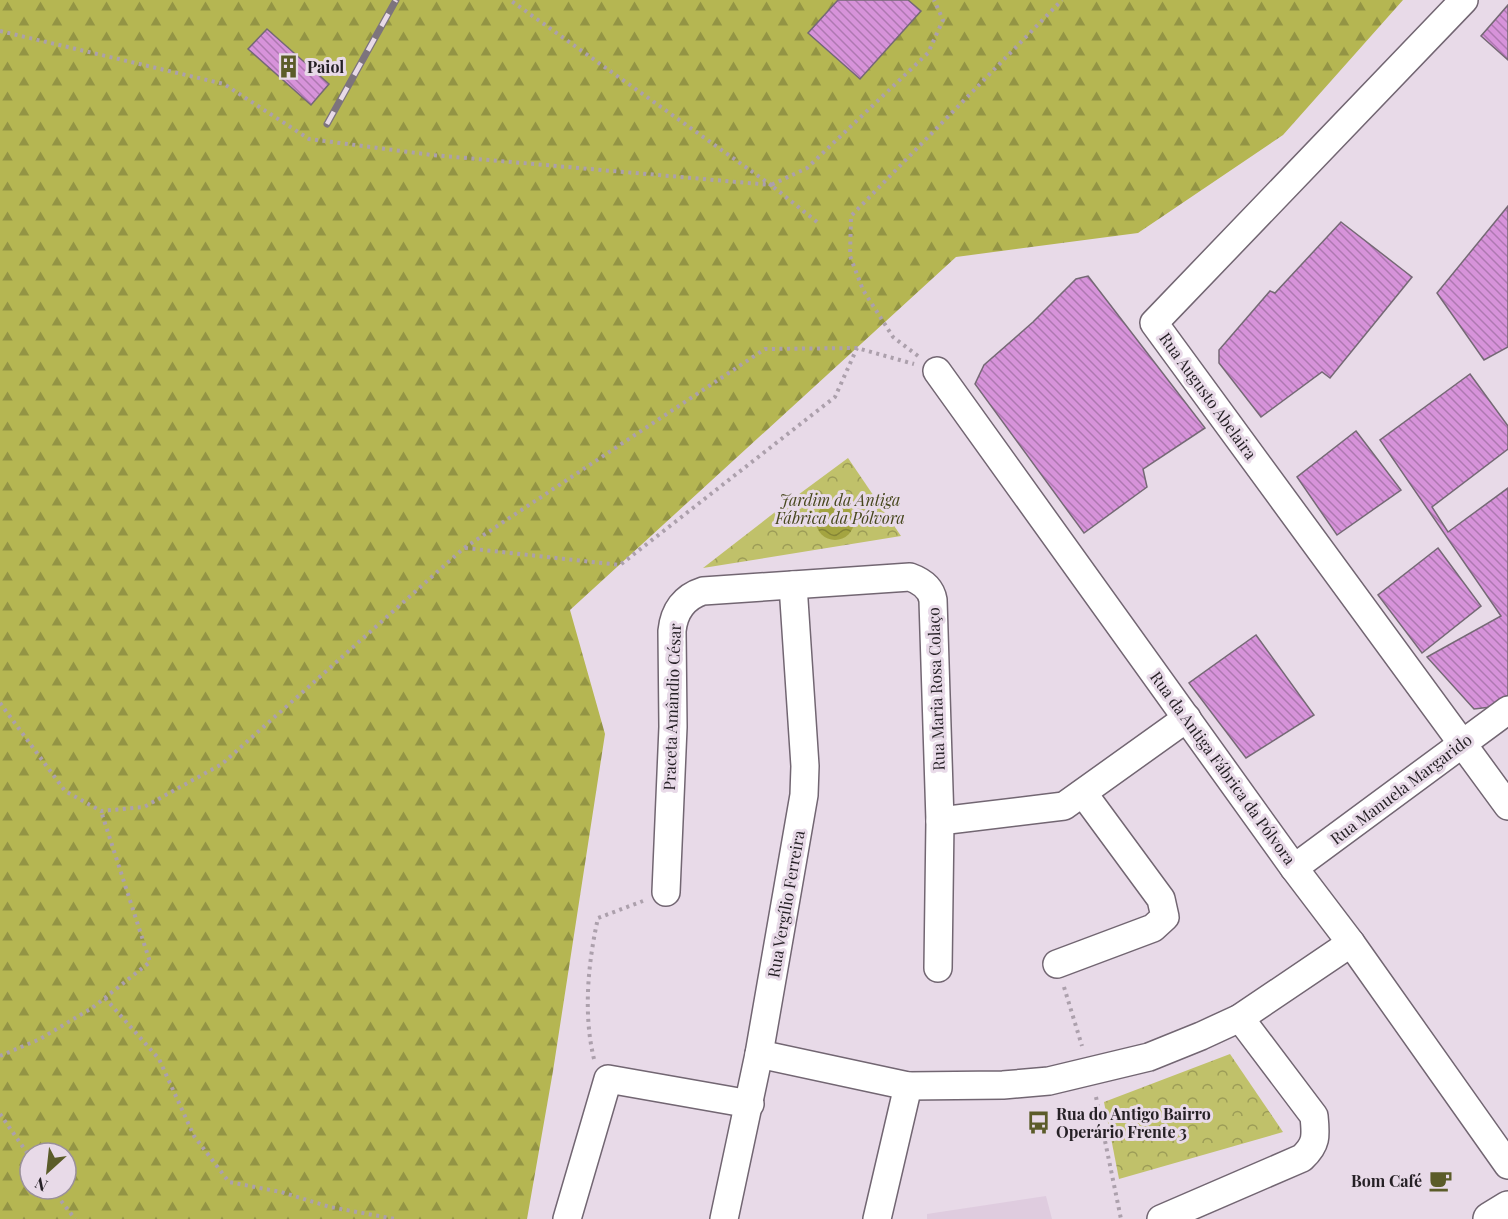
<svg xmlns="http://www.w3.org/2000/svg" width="1508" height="1219" font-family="'Playfair Display',serif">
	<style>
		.built { fill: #dfccdf }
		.forest { fill: url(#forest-firs); fill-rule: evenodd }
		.park { fill: url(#park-crowns) }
		.water { fill: url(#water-waves) }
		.building { fill: url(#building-back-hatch); stroke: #756975; stroke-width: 1.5 }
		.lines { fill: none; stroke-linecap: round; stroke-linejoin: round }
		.minor-casing { stroke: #726672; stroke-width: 30 }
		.tertiary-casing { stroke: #726672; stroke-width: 36 }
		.path { stroke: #aca0ac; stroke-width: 4; stroke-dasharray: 3 4.5; stroke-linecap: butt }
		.minor { stroke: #fff; stroke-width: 27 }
		.tertiary { stroke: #fff; stroke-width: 33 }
		.rail-casing { stroke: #7d747d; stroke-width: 7 }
		.rail { stroke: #e8dae8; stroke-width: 4.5; stroke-dasharray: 14; stroke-linecap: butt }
		.labels { text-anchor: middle; stroke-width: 6; stroke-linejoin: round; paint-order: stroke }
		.poi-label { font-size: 16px; font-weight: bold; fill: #262126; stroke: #e8dae8; text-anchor: start }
		.street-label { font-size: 16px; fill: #262126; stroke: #e8dae8 }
		.park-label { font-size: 16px; font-style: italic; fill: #47471d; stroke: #e8dae8 }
	</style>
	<defs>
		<pattern id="forest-firs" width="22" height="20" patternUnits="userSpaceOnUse" patternTransform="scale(1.5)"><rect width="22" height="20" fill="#b5b652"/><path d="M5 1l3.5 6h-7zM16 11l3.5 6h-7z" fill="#939444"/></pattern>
		<pattern id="park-crowns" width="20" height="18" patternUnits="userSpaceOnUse" patternTransform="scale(1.5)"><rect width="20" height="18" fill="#c0c16a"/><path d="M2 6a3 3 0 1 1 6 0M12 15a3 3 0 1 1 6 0" fill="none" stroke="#9c9c57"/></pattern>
		<pattern id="water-waves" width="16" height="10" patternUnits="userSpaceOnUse" patternTransform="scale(1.5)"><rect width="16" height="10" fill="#a4a440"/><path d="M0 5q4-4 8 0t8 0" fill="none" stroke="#858535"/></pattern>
		<pattern id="building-back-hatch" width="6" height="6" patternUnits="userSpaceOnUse" patternTransform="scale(1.5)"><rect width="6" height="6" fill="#d793da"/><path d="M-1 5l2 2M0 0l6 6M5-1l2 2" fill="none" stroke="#ae78b1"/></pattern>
	</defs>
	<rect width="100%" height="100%" fill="#e8dae8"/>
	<polygon class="built" points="1046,1196 1052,1219 927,1219 927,1214"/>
	<path class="forest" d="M0,0h1403l-120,135 -145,98 -182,24 -386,353 35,124 -52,337 -26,148h-527zM30,1153h36v36h-36z"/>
	<g class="park">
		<polygon points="848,458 901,536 703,568 779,509"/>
		<polygon points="1230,1054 1283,1132 1119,1179 1104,1102"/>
	</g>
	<circle class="water" cx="835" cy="521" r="19"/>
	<g class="building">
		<polygon points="838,0 908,0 921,11 860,79 808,33"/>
		<polygon points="1508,5 1508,60 1481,36"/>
		<polygon points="267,29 329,84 311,105 248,49"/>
		<polygon points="1508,206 1508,347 1484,360 1437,293"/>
		<polygon points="1341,222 1412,277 1330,378 1322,372 1261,417 1219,363 1219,350 1270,291 1275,293"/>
		<polygon points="1088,276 1205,428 1143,469 1147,487 1084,533 975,384 984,365 1033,322 1076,279"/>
		<polygon points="1470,374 1508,426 1508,449 1432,507 1448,532 1508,488 1508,695 1491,707 1474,709 1427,657 1501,616 1380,440"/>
		<polygon points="1356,431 1401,490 1337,535 1297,477"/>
		<polygon points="1438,548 1481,606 1422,653 1378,595"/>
		<polygon points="1256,635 1314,715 1246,758 1189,683"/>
	</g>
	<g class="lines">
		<defs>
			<g id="minor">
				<polyline points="1464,0 1154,323 1508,806"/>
				<polyline points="937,371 1294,868 1351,943 1508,1165"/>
				<polyline points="940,821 1064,806 1187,718"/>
				<polyline points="1294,868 1508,710"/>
				<path d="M666,892l7,-165 -1,-96c2,-20 12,-34 31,-40l207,-14c11,4 21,11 23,23l7,221 -2,147"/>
				<polyline points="1057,964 1153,928 1165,917 1161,899 1083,793"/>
				<polyline points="759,1054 908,1086 1003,1085 1049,1081 1149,1057 1201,1036 1240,1018 1351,943"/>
				<polyline points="567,1219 608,1079 750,1104"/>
				<polyline points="724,1219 759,1054 804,795 805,766 793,585"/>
				<polyline points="877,1219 908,1086"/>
				<path d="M1161,1219l141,-61c15,-14 14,-22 12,-42l-74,-98"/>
			</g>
			<polyline id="tertiary" points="1490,1219 1508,1208"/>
		</defs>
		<use href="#minor" class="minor-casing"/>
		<use href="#tertiary" class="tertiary-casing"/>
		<g class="path">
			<polyline points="0,31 224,84 309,139 432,155 771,185 510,0"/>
			<polyline points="817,222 771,185 807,168 928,53 943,20 934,0"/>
			<polyline points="918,356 893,337 863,290 850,256 851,216 1062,0"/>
			<polyline points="465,548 620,565 835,397 857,348"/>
			<polyline points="0,703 65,791 101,811 144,807 222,764 464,548 765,349 857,348 914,364"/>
			<polyline points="1064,987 1082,1046"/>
			<polyline points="105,998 159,1059 194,1136 229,1182 281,1192 330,1207 395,1219"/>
			<polyline points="0,1056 40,1039 92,1008 150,962 101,811"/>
			<path d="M594,1059c-11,-45 -6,-96 4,-141l45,-17"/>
			<polyline points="1096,1097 1121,1219"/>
			<polyline points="0,1114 30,1157"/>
			<polyline points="52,1189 75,1219"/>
		</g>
		<use href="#minor" class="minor"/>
		<use href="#tertiary" class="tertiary"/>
		<defs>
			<polyline id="rail" points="327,124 396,0"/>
		</defs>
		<use href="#rail" class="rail-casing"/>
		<use href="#rail" class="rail"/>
	</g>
	<defs>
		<symbol id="building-bare" viewBox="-9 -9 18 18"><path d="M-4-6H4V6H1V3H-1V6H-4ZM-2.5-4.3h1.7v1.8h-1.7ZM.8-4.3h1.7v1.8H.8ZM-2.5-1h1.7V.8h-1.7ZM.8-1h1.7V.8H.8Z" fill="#5b5c29" stroke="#e8dae8" stroke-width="2.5" paint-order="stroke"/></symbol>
		<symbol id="bus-bare" viewBox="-9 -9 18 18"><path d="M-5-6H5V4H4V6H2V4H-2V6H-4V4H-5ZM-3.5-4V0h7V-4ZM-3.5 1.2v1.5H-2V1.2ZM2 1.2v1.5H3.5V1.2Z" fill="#5b5c29" stroke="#e8dae8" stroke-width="2.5" paint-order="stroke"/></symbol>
		<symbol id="cafe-bare" viewBox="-9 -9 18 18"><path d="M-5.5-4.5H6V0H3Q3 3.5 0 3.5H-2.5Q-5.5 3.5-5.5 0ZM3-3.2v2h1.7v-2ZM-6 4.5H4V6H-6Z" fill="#5b5c29" stroke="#e8dae8" stroke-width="2.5" paint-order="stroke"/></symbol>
	</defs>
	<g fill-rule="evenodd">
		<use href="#building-bare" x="272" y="50" width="33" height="33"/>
		<use href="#bus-bare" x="1022" y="1106" width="33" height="33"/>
		<use href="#cafe-bare" x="1424" y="1164" width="33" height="33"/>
	</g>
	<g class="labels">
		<g class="poi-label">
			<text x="307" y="73">Paiol</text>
			<text x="1056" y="1120">Rua do Antigo Bairro<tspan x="1056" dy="18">Operário Frente 3</tspan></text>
			<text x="1422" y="1187" text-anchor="end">Bom Café</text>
		</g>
		<g class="street-label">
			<text transform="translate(1208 396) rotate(54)" y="6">Rua Augusto Abelaira</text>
			<text transform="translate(936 689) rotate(-92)" y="6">Rua Maria Rosa Colaço</text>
			<text transform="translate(672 707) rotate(-88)" y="6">Praceta Amândio César</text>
			<text transform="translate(1223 768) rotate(54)" y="6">Rua da Antiga Fábrica da Pólvora</text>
			<text transform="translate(1401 789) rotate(-37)" y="6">Rua Manuela Margarido</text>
			<text transform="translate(786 904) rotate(-80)" y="6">Rua Vergílio Ferreira</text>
		</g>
		<g class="park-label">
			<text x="840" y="506">Jardim da Antiga<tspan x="840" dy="18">Fábrica da Pólvora</tspan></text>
		</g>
	</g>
	<g transform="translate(48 1171) rotate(207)"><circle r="28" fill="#e8dae8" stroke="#9a909a" stroke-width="1.5"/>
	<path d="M0-4.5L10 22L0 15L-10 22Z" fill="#5b5c29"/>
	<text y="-9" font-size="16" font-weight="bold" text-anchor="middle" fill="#262126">N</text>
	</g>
</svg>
